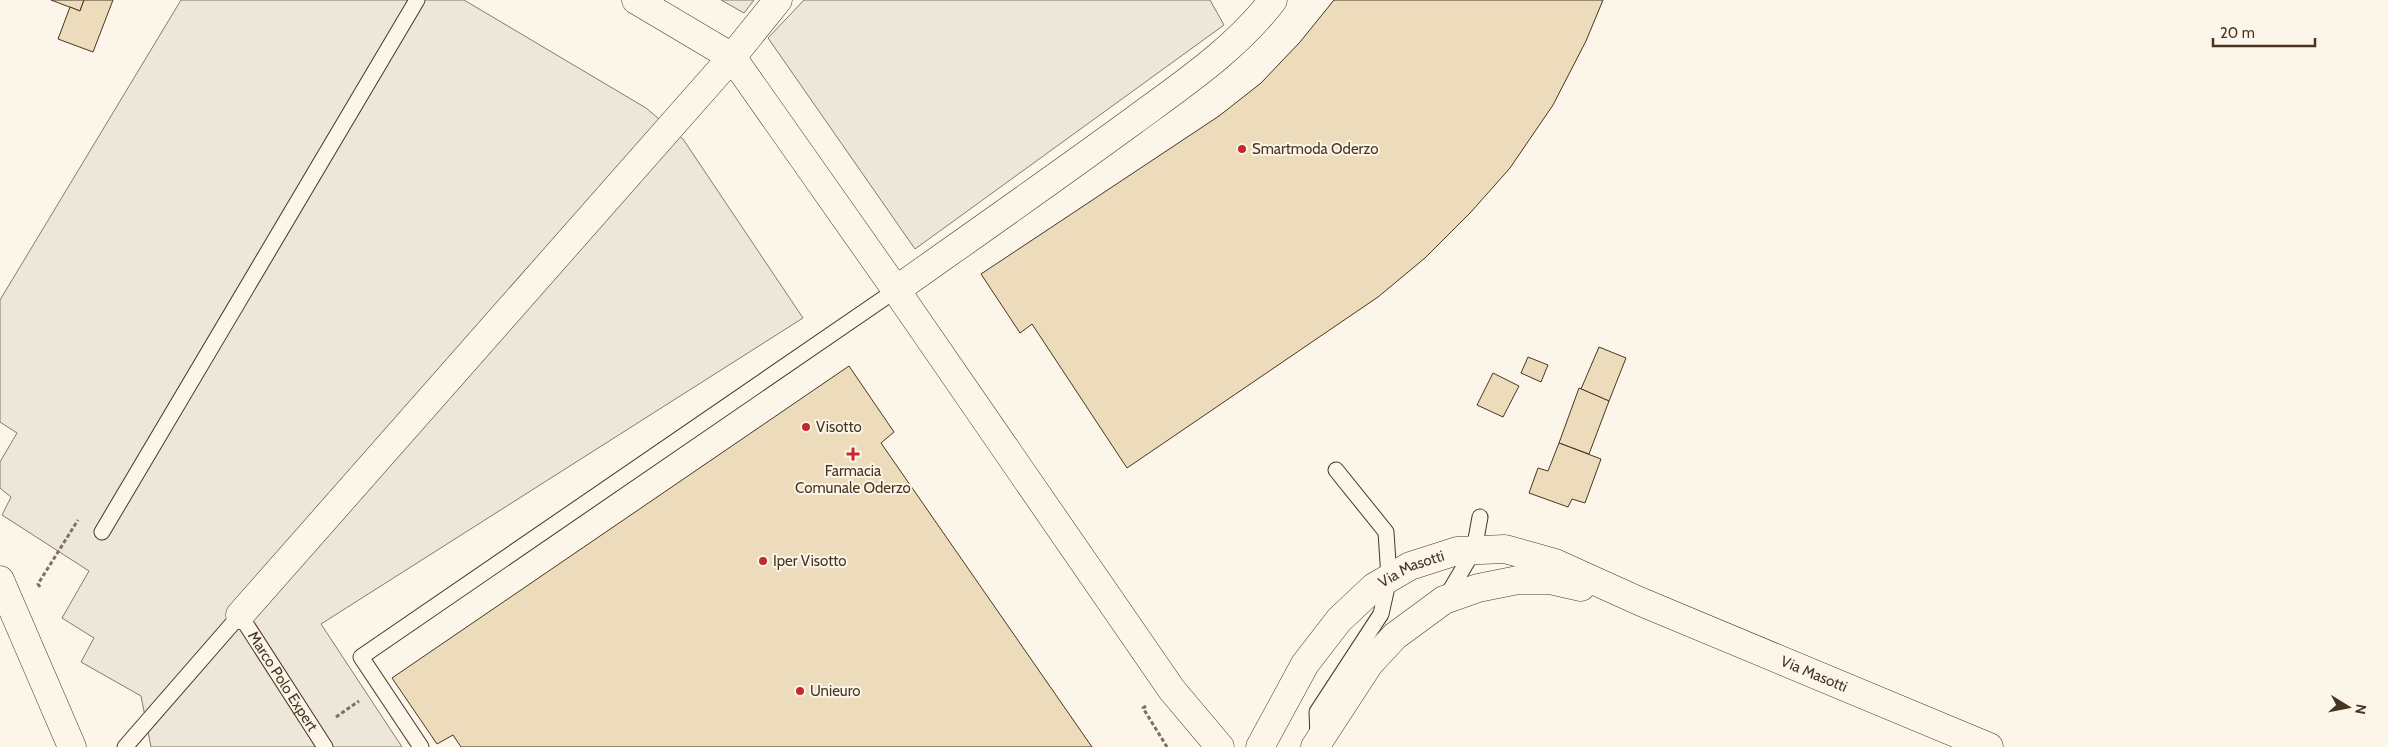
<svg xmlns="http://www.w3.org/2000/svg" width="2388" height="747" font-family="Cabin,sans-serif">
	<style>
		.parking { fill: #ede7d9; stroke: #887966 }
		.building { fill: #ecdcbc; stroke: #4a3520 }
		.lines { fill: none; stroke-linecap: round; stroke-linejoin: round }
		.service-casing { stroke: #4a3520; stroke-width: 17 }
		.minor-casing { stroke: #4a3520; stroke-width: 29 }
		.path { stroke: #7f6f5c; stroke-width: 3; stroke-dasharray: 4 2.5; stroke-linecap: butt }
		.service { stroke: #fbf6e9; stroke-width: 15 }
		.minor { stroke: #fbf6e9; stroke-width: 28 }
		.poi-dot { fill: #c62828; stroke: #fbf6e9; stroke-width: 2 }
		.labels { text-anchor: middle; stroke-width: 4; stroke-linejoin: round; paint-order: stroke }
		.poi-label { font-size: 15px; fill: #4a3520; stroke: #fbf6e9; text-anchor: start }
		.street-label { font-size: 15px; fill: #4a3520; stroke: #fbf6e9 }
	</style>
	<rect width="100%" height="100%" fill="#fbf6e9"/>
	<g class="parking">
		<polygon points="181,0 464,0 646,108 683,139 803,318 321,624 402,747 151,747 141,696 81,662 94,638 62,618 89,571 2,515 11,497 0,488 0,462 17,433 0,422 0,300"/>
		<polygon points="721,0 754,0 744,13"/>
		<polygon points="804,0 1210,0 1224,25 915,249 768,38"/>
	</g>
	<g class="building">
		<polygon points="51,0 84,0 80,11"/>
		<polygon points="84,0 113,0 93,52 58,39 70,7 80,11"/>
		<polygon points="1334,0 1603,0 1586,41 1553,105 1510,168 1471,212 1425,258 1378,297 1127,468 1032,324 1020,333 981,274 1219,116 1261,83 1300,42"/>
		<polygon points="1599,347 1626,358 1609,401 1581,389"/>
		<polygon points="1528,357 1548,365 1541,382 1521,373"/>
		<polygon points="849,366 894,432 881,443 1092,747 461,747 453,735 437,744 392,678"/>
		<polygon points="1493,373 1519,386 1503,417 1477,405"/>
		<polygon points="1579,388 1609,401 1589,454 1559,443"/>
		<polygon points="1559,443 1601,459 1585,503 1572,499 1568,507 1529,493 1538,468 1548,471"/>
	</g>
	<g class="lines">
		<defs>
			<g id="service">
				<polyline points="102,532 417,0"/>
				<polyline points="1445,599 1474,550 1480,517"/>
				<polyline points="1318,737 1317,712 1381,614 1389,578 1386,532 1336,470"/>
				<path id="s1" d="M125,747l115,-132 85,132"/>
				<polyline points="421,747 361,657 896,290"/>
			</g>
			<g id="minor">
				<polyline points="636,0 732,57 896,290 1172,690 1220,747"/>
				<path d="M896,290c79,-56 159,-112 237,-169 49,-36 104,-73 140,-121"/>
				<polyline points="0,580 72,747"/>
				<polyline points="240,615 732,57 778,0"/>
				<path id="s2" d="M1260,747l45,-83 34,-44 35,-33 36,-21 47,-15 48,-2 50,14 84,38 350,146"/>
				<polyline points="1315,747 1369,664 1395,636 1444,600 1478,588 1518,580 1550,580 1581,587"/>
			</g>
		</defs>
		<use href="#service" class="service-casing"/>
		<use href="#minor" class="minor-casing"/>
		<g class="path">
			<polyline points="40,587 38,584 78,520"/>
			<polyline points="1146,706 1143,708 1167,747"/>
			<polyline points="336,717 359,701"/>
		</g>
		<use href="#service" class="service"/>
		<use href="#minor" class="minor"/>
	</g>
	<g class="poi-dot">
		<circle cx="1242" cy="149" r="5"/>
		<circle cx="806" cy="427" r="5"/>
		<path d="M850.5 446.5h5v5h5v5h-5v5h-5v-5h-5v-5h5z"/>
		<circle cx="763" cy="561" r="5"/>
		<circle cx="800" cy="691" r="5"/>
	</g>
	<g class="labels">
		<g class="poi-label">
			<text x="1252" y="154">Smartmoda Oderzo</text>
			<text x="816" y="432">Visotto</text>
			<text x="853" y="476" text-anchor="middle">Farmacia<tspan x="853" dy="17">Comunale Oderzo</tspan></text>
			<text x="773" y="566">Iper Visotto</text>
			<text x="810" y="696">Unieuro</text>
		</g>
		<g class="street-label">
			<text dy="5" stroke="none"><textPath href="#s2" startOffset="240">Via Masotti</textPath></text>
			<text dy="5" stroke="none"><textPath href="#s2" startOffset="671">Via Masotti</textPath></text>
			<text dy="5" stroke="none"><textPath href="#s1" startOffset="254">Marco Polo Expert</textPath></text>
		</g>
	</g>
	<g transform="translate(2348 707) rotate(100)" stroke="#fbf6e9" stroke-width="4" paint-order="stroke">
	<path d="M0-4L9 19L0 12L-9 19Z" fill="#4a3520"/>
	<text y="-8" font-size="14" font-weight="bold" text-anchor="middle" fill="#4a3520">N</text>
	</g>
	<path d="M2213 38v8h102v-8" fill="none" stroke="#4a3520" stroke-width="2.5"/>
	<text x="2220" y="38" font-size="15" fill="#4a3520" stroke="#fbf6e9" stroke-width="4" paint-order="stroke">20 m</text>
</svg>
